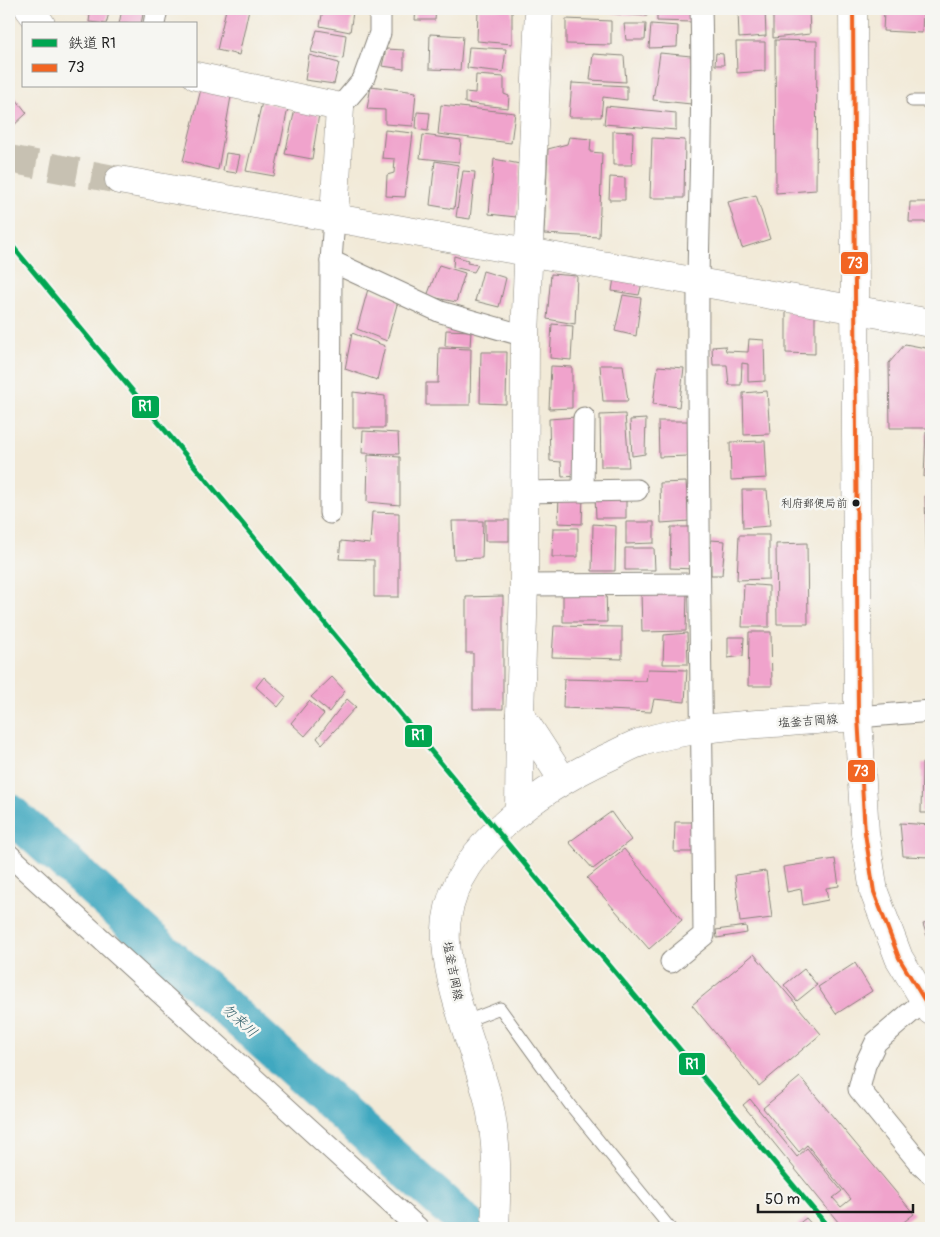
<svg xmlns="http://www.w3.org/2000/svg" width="940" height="1237" font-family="Pangolin,'Klee One',sans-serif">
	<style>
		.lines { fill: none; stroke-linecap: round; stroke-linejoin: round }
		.river { stroke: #40a8c0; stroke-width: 38 }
		.building { fill: #f0a3cc }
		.tertiary-tunnel { stroke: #c7c1b2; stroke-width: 28; stroke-dasharray: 28 14; stroke-linecap: butt }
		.service-casing { stroke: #87837a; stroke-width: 13 }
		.minor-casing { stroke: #87837a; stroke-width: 23 }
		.tertiary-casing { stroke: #87837a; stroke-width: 29 }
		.secondary-casing { stroke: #87837a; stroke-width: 29 }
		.primary-casing { stroke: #87837a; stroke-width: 29 }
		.service { stroke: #fff; stroke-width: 11 }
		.minor { stroke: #fff; stroke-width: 21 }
		.tertiary { stroke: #fff; stroke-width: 28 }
		.secondary { stroke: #fff; stroke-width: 28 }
		.primary { stroke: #fff; stroke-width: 28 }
		.rail { stroke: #1c1c1c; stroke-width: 4; stroke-dasharray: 8 4; stroke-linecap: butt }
		.bus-1-casing { stroke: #f6f6f2; stroke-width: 8 }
		.bus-1 { stroke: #f26522; stroke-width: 4 }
		.rail-1-casing { stroke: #f6f6f2; stroke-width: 9 }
		.rail-1 { stroke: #00a651; stroke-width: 5 }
		.bus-dot { fill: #1c1c1c; stroke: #f6f6f2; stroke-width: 2 }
		.labels { text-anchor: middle; stroke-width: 5; stroke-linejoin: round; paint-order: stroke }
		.bus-label { font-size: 11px; fill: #1c1c1c; stroke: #f6f6f2; text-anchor: end }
		.street-label { font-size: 12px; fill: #1c1c1c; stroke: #f6f6f2 }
		.water-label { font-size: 14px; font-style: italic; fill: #2c5b66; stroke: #f6f6f2 }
		.line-badge { stroke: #f6f6f2; stroke-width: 2 }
		.badge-label { font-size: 14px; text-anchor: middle; font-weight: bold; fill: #fff }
	</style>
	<rect width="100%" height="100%" fill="#f6f6f2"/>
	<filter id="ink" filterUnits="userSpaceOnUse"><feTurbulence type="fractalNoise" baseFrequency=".02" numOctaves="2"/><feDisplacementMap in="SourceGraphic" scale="10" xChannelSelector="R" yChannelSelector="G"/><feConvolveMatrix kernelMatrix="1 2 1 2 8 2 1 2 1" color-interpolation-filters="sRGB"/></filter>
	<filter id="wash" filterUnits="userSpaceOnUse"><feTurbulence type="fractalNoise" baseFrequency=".0096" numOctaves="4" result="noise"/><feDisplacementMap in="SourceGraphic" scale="20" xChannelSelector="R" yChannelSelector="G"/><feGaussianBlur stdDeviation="1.12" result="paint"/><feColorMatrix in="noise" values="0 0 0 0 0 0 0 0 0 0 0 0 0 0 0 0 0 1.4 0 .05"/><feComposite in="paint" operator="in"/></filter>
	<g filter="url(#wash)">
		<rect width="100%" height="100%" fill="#f2ead8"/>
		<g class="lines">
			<polyline class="river" points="9,812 471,1228"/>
		</g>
		<g id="blocks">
			<g class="building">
				<polygon points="85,9 110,9 106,24 89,22 90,14 84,12"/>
				<polygon points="122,9 144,9 141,24 119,24"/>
				<polygon points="226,9 249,9 239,55 217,50"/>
				<polygon points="323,9 340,9 353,12 350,32 320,26"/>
				<polygon points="416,9 436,9 435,20 415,20"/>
				<polygon points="478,9 512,9 512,44 477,41"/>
				<polygon points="577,9 648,9 647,16 577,11"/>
				<polygon points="657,9 692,9 692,22 657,21"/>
				<polygon points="738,9 765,9 766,36 739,38"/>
				<polygon points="773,9 809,9 810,34 773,38"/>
				<polygon points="884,12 923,12 922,33 883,31"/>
				<polygon points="566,19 611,21 611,45 566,44"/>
				<polygon points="624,24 646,24 645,40 626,40"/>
				<polygon points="651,24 678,26 677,47 649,48"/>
				<polygon points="317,30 346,35 343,59 311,52"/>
				<polygon points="430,34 463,36 460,70 429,69"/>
				<polygon points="775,40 817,41 816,190 776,193"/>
				<polygon points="736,42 765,42 765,71 737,73"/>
				<polygon points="469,47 506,49 503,72 467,68"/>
				<polygon points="386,49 404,50 404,69 382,66"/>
				<polygon points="660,53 691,56 691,104 653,100"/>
				<polygon points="716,53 723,54 724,65 715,65"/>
				<polygon points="593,54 624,56 626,82 590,80"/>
				<polygon points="309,55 339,63 334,84 305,80"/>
				<polygon points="476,75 504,77 504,94 509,96 508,108 465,103 465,92 475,93"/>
				<polygon points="572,83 627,86 627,100 603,97 601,117 569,117"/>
				<polygon points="202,85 232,91 218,170 183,161"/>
				<polygon points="371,86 416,92 413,126 385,124 385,110 367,109"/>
				<polygon points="9,90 27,113 11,128 9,125"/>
				<polygon points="262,102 288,108 274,176 246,171"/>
				<polygon points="441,105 515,113 511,143 438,134"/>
				<polygon points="606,106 676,113 676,130 604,124"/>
				<polygon points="295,109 319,114 312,159 285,154"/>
				<polygon points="417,112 430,113 428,131 416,129"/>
				<polygon points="385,130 413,133 405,197 386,196 387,175 394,173 395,159 382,158"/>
				<polygon points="613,131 633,132 632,165 613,165"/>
				<polygon points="423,135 461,140 459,162 420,158"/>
				<polygon points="569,137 591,139 590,152 602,153 599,237 544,234 548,149 567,144"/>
				<polygon points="652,138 685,140 684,198 650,198"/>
				<polygon points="226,153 240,155 236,173 223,171"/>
				<polygon points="494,159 520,164 516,217 489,214"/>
				<polygon points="435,161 459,165 454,209 430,205"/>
				<polygon points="463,171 475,172 470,219 456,217"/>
				<polygon points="610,177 625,178 625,200 609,200"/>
				<polygon points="756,195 770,239 742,248 728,202"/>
				<polygon points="910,202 931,202 930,222 909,222"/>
				<polygon points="454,256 468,260 467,263 478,265 474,272 453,267"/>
				<polygon points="439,265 465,273 456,302 427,296"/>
				<polygon points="483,271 506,278 499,307 475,301"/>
				<polygon points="551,274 577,276 575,324 547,319"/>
				<polygon points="614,278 642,283 639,295 612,291"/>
				<polygon points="368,289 398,301 387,341 357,329"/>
				<polygon points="623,295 641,298 636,336 615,331"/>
				<polygon points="786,311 815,314 815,354 786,353"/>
				<polygon points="552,324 573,326 571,360 550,358"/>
				<polygon points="446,330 471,331 470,347 445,346"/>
				<polygon points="352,333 385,346 377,380 345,369"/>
				<polygon points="749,339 764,340 765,381 748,382 748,364 742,363 741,385 729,385 727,365 713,365 712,347 725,346 726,351 748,352"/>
				<polygon points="905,344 931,349 931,428 890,428 889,363"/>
				<polygon points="439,348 471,349 470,405 426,405 426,383 438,383"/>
				<polygon points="481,352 507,352 506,404 480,403"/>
				<polygon points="600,365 623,365 628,401 603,401"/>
				<polygon points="551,366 572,367 572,408 549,409"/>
				<polygon points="658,366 684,368 679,407 653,404"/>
				<polygon points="767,391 770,434 744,435 743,393"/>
				<polygon points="353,392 385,396 385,428 353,428"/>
				<polygon points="625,414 629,467 601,467 600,415"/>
				<polygon points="576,417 580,476 562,477 561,462 550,461 549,419"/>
				<polygon points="646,419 645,454 632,456 630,420"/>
				<polygon points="658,421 689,421 689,456 659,457"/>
				<polygon points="363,431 398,433 399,454 362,453"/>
				<polygon points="926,432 931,432 931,478 924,477"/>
				<polygon points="765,441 767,478 731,480 730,442"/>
				<polygon points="368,455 400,457 400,505 367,502"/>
				<polygon points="686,482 689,521 661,523 660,483"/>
				<polygon points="742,490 767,490 770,526 743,528"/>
				<polygon points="595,495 626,496 626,518 596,518"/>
				<polygon points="559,496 583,496 582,524 558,523"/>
				<polygon points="925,496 931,496 931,569 927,570"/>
				<polygon points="372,512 399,513 399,597 374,597 374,560 339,559 341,541 370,544"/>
				<rect x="485" y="520" width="24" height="21"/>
				<polygon points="452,521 483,521 482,558 454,559"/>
				<polygon points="626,522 654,522 654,543 626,544"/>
				<polygon points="593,524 616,526 615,571 592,571"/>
				<polygon points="671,527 693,527 694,569 670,568"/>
				<polygon points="553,528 578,528 578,557 552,557"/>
				<polygon points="739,535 769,535 769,579 737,580"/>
				<polygon points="711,540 725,541 722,575 711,575"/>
				<polygon points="807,543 808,624 777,624 776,544"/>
				<polygon points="625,548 654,548 655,570 625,570"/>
				<polygon points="744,584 769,586 769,627 742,627"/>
				<polygon points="563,590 606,590 607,622 563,622"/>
				<polygon points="641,592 687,592 686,631 642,632"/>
				<polygon points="503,596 503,709 473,709 473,653 466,653 466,597"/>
				<polygon points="554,626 622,627 622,659 552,657"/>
				<polygon points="749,632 771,632 772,686 748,686"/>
				<polygon points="687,633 688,664 663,664 664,635"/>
				<polygon points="728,637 744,637 743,656 728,658"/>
				<polygon points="648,669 687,670 685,702 654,699 651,712 563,708 564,679 646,681"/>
				<polygon points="264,677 286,697 278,707 256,687"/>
				<polygon points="332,677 345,691 329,712 311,697"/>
				<polygon points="347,699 356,707 322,744 317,738"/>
				<polygon points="309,701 324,714 305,736 291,723"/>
				<polygon points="922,763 931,763 931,813 921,813"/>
				<polygon points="611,812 631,840 593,869 569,842"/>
				<polygon points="675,822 693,822 694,852 674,852"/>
				<polygon points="900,823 931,825 931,857 903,856"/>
				<polygon points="624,849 682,920 649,949 587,878"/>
				<polygon points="835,859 839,886 826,888 828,900 803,905 801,889 787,892 783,867"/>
				<polygon points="766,871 772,918 740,922 735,875"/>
				<polygon points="931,922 931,949 923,924"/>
				<polygon points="746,926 747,933 717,938 716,930"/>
				<polygon points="754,954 821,1034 759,1086 692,1005"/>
				<polygon points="855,963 872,991 836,1014 818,987"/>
				<polygon points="804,969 817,985 797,1001 784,985"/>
				<polygon points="800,1077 914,1214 896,1228 843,1228 743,1105 750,1099 797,1157 807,1148 842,1191 833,1198 841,1207 851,1199 807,1145 799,1152 763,1108"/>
				<polygon points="806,1218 815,1228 800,1228 797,1225"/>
			</g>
		</g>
	</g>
	<g filter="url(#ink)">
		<use href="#blocks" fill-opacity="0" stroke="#87837a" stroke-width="1"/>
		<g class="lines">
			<polyline class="tertiary-tunnel" points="9,159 119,180"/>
			<defs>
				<g id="service">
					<polyline points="912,101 931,101"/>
					<polyline points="464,1022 500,1008 570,1105 670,1228"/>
				</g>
				<g id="minor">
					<polyline points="154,24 157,9"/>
					<polyline points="340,107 363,80 380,33 380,9"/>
					<polyline points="331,261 441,312 525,336"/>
					<polyline points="583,491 584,418"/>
					<polyline points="524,492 637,490"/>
					<polyline points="330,513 331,261 334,219"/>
					<polyline points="524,585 699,584"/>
					<polyline points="858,717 931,711"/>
					<polyline points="9,855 418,1228"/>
					<path d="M671,962l33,-27c-2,-217 -7,-435 -6,-652 1,-91 6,-183 3,-274"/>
					<polyline points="924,1001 876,1042 865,1065 859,1089 922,1166 931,1174"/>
				</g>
				<g id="tertiary">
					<polyline points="29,9 41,24"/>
					<polyline points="539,9 525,336 524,585 520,714 563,780"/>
					<polyline points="196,76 340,107 334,219"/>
					<polyline points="119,180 931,323"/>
					<polyline points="519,811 520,714"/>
				</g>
				<polyline id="secondary" points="858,717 865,833 874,892 899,958 931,1011"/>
				<path id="primary" d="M495,1228c2,-43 3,-87 -7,-129 -13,-50 -39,-105 -42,-157 -6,-87 96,-155 165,-186 11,-5 22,-12 34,-15 36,-11 74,-14 112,-17 34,-2 67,-5 101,-7l-5,-708"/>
			</defs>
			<use href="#service" class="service-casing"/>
			<use href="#minor" class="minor-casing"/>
			<use href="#tertiary" class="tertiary-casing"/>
			<use href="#secondary" class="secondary-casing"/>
			<use href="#primary" class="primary-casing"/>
			<use href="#service" class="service"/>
			<use href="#minor" class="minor"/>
			<use href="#tertiary" class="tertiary"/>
			<use href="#secondary" class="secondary"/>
			<use href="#primary" class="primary"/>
			<polyline class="rail" points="186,456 498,832 829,1228"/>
			<defs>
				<polyline id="bus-1" points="853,9 858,717 865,833 874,892 899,958 931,1011"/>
			</defs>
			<use href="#bus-1" class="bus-1-casing"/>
			<use href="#bus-1" class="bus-1"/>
			<defs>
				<polyline id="rail-1" points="9,242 498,832 829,1228"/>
			</defs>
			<use href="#rail-1" class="rail-1-casing"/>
			<use href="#rail-1" class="rail-1"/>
		</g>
	</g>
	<circle class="bus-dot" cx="856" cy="503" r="4.5"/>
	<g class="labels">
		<g class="bus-label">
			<text x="847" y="507">利府郵便局前</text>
		</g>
		<g class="street-label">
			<text transform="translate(808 721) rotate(-4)" y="4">塩釜吉岡線</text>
			<text transform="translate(453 971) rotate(79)" y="4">塩釜吉岡線</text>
		</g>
		<g class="water-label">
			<text transform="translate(240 1020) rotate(42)" y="5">勿来川</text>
		</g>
	</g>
	<g class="line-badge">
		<rect x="840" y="251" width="29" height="24" rx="5" fill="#f26522"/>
		<rect x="131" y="395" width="29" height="24" rx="5" fill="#00a651"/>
		<rect x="404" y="724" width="29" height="24" rx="5" fill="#00a651"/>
		<rect x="847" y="759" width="29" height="24" rx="5" fill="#f26522"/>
		<rect x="678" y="1052" width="28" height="24" rx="5" fill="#00a651"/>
	</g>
	<g class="badge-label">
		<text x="855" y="268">73</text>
		<text x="145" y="411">R1</text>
		<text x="418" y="740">R1</text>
		<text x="861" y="776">73</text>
		<text x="692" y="1069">R1</text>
	</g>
	<rect width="940" height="1237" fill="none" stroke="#f6f6f2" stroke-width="30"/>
	<rect x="22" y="22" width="175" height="65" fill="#f6f6f2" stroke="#9f9f9c"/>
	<rect x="32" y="39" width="25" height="8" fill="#00a651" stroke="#9f9f9c"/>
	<text x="68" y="48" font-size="15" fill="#1c1c1c">鉄道 R1</text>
	<rect x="32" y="64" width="25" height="8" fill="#f26522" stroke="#9f9f9c"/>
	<text x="68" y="72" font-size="15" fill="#1c1c1c">73</text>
	<path d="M758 1204v8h155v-8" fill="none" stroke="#1c1c1c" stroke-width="2.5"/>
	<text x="765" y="1204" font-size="15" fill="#1c1c1c" stroke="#f6f6f2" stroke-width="4" paint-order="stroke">50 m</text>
</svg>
